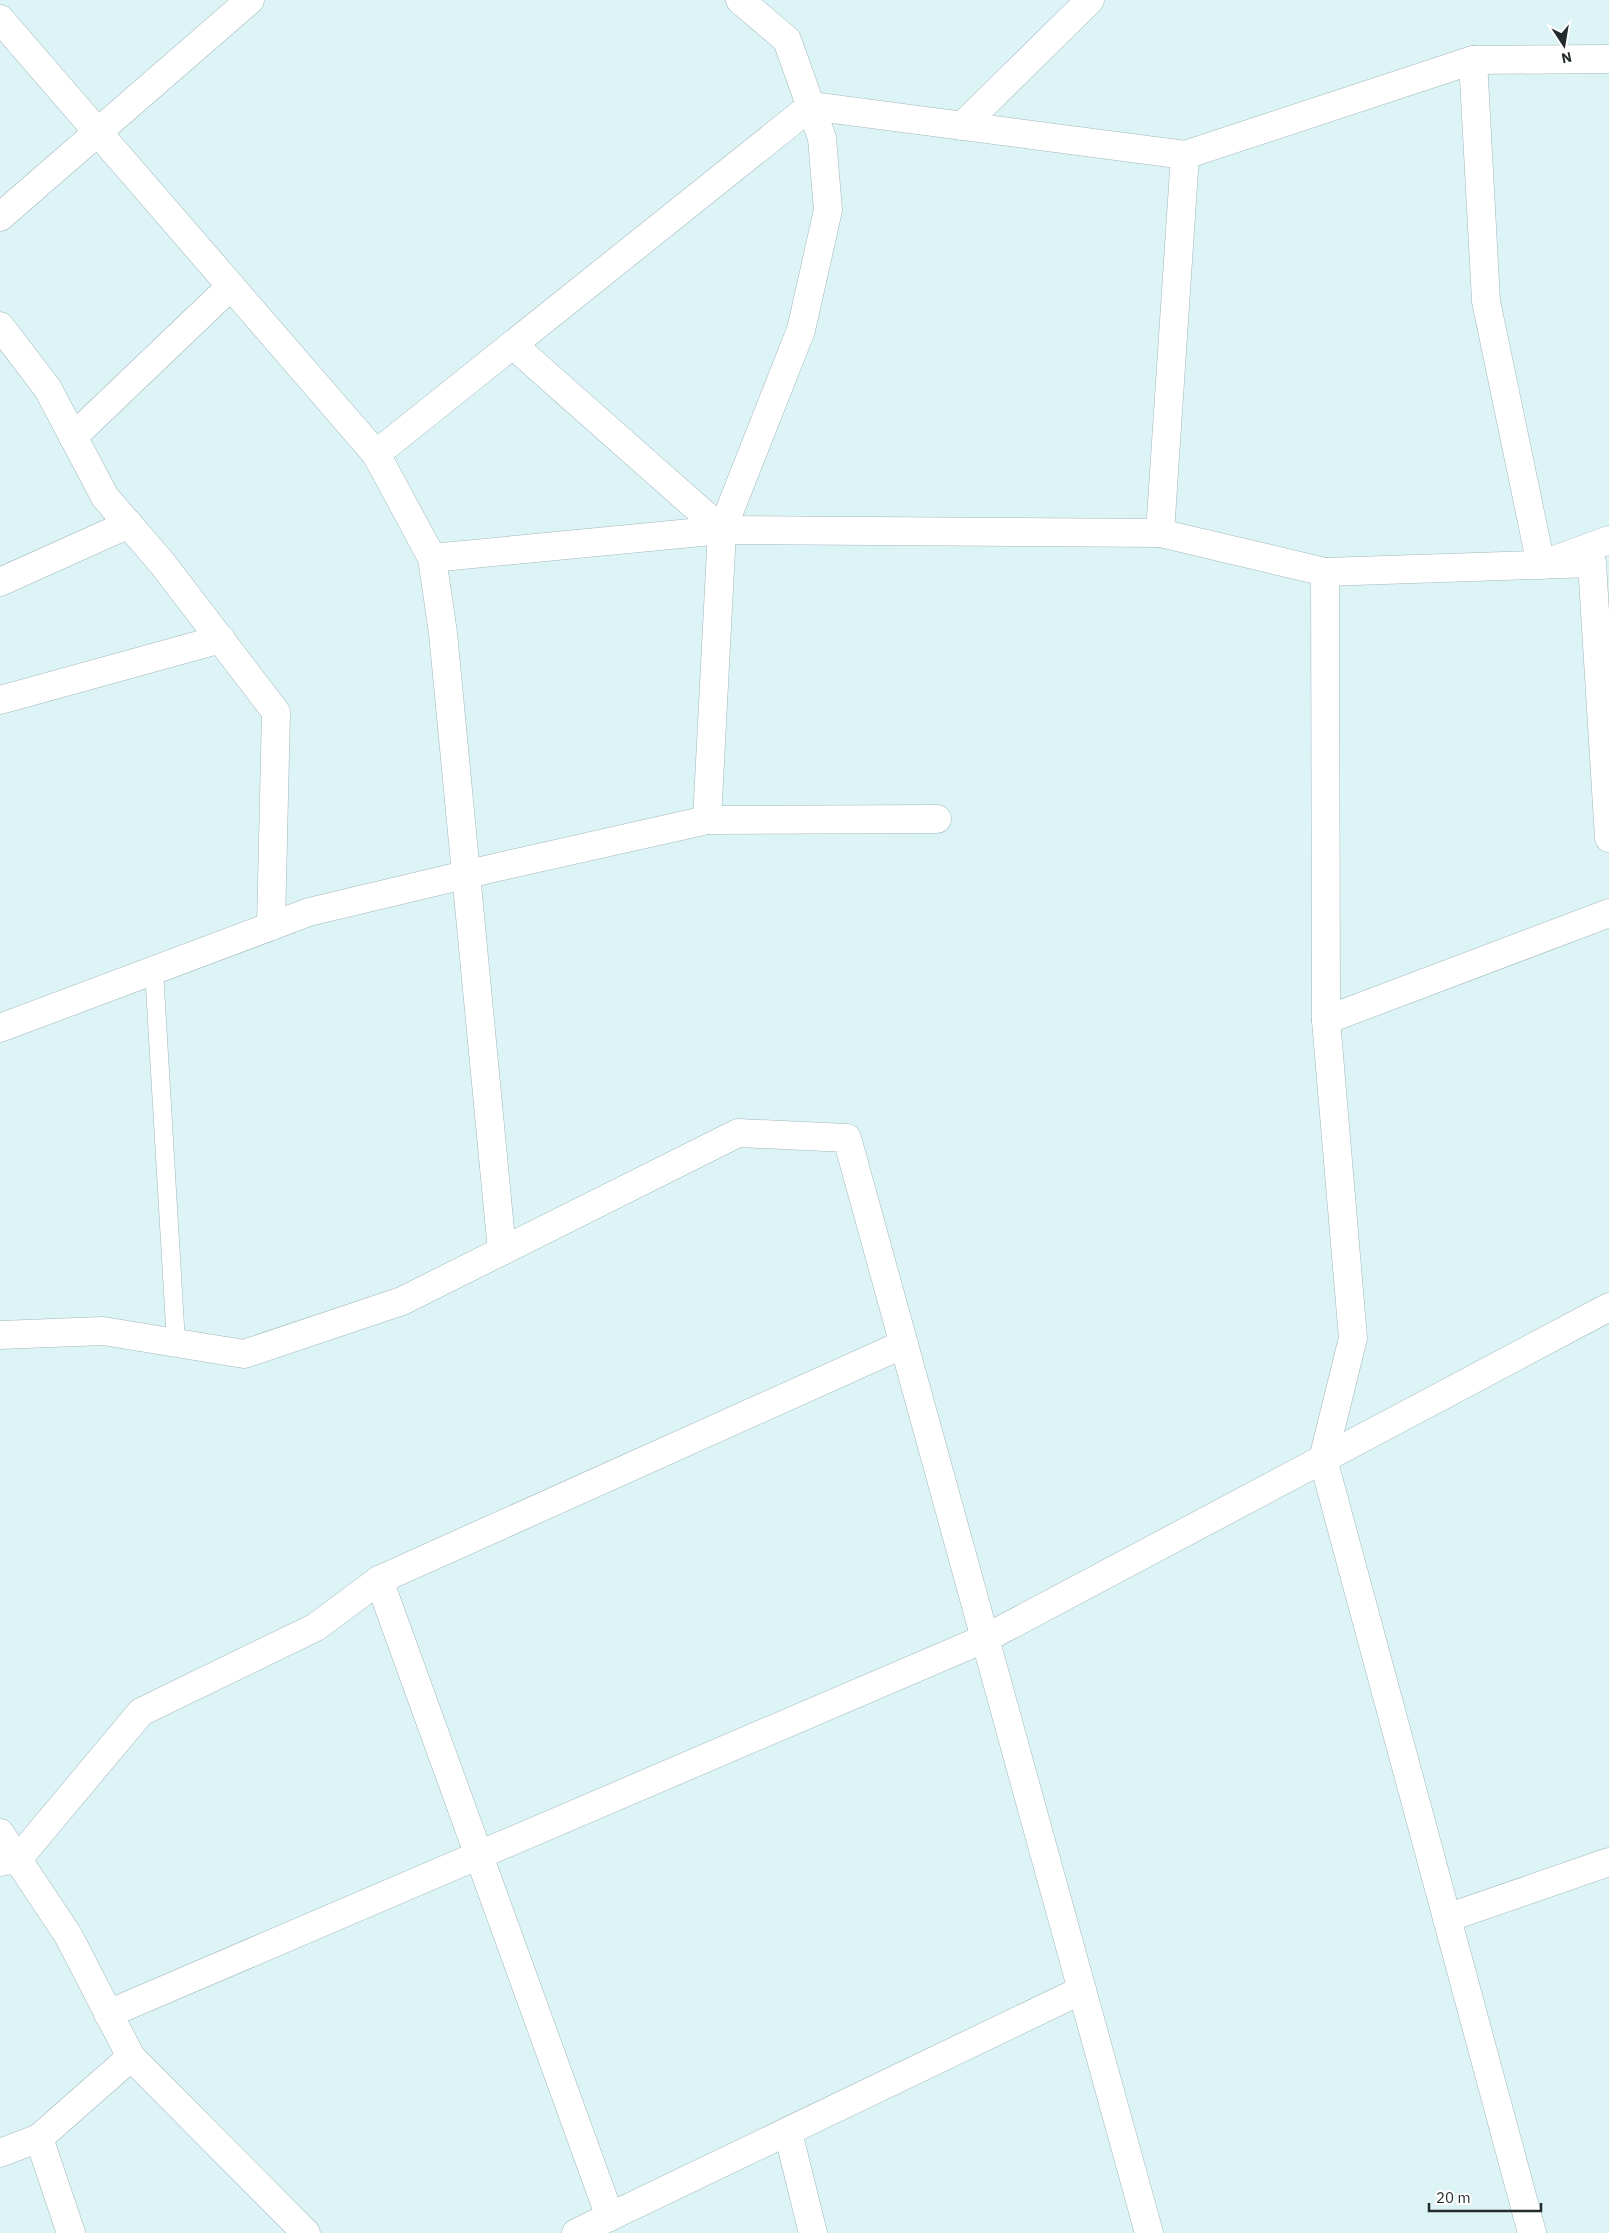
<svg xmlns="http://www.w3.org/2000/svg" width="1609" height="2233" font-family="'IBM Plex Sans',sans-serif">
	<style>
		.lines { fill: none; stroke-linecap: round; stroke-linejoin: round }
		.lane-casing { stroke: #a1b7bb; stroke-width: 19 }
		.street-casing { stroke: #a1b7bb; stroke-width: 29 }
		.lane { stroke: #fff; stroke-width: 18 }
		.street { stroke: #fff; stroke-width: 28 }
	</style>
	<rect width="100%" height="100%" fill="#ddf4f7"/>
	<g class="lines">
		<defs>
			<polyline id="lane" points="154,970 176,1343"/>
			<g id="street">
				<polyline points="0,19 376,454 432,558 443,633 502,1251"/>
				<polyline points="1473,60 1486,301 1541,565 1609,540"/>
				<polyline points="962,126 1090,0"/>
				<polyline points="0,217 250,0"/>
				<polyline points="0,326 48,389 105,497 162,563 276,712 271,926"/>
				<polyline points="513,345 722,530"/>
				<polyline points="73,437 231,286"/>
				<polyline points="376,454 811,106 1185,155 1473,60 1609,59"/>
				<polyline points="1160,533 1185,155"/>
				<polyline points="432,558 722,530 1160,533 1325,572 1592,563 1609,838"/>
				<polyline points="1325,572 1326,1020 1353,1338 1323,1459 1532,2233"/>
				<polyline points="0,582 129,524"/>
				<polyline points="0,700 221,639"/>
				<polyline points="707,820 722,530 801,330 828,210 822,138 787,40 740,0"/>
				<polyline points="1326,1020 1609,913"/>
				<polyline points="0,1028 309,912 498,867 707,820 937,819"/>
				<polyline points="0,1335 103,1331 244,1354 402,1301 738,1133 847,1138 1149,2233"/>
				<polyline points="379,1580 610,2217"/>
				<polyline points="0,1833 68,1935 131,2057 39,2138 71,2233"/>
				<polyline points="0,1862 18,1859 141,1712 316,1627 379,1580 904,1344"/>
				<polyline points="1447,1918 1609,1862"/>
				<polyline points="108,2014 986,1638 1609,1307"/>
				<polyline points="131,2057 306,2233"/>
				<polyline points="788,2132 813,2233"/>
				<polyline points="0,2153 39,2138"/>
				<polyline points="576,2233 1082,1990"/>
			</g>
		</defs>
		<use href="#lane" class="lane-casing"/>
		<use href="#street" class="street-casing"/>
		<use href="#lane" class="lane"/>
		<use href="#street" class="street"/>
	</g>
	<g transform="translate(1564 45) rotate(168)" stroke="#ffffff" stroke-width="4" paint-order="stroke">
	<path d="M0-4L9 19L0 12L-9 19Z" fill="#232c2d"/>
	<text y="-8" font-size="14" font-weight="bold" text-anchor="middle" fill="#232c2d">N</text>
	</g>
	<path d="M1429 2203v8h112v-8" fill="none" stroke="#232c2d" stroke-width="2.5"/>
	<text x="1436" y="2203" font-size="15" fill="#232c2d" stroke="#ffffff" stroke-width="4" paint-order="stroke">20 m</text>
</svg>
